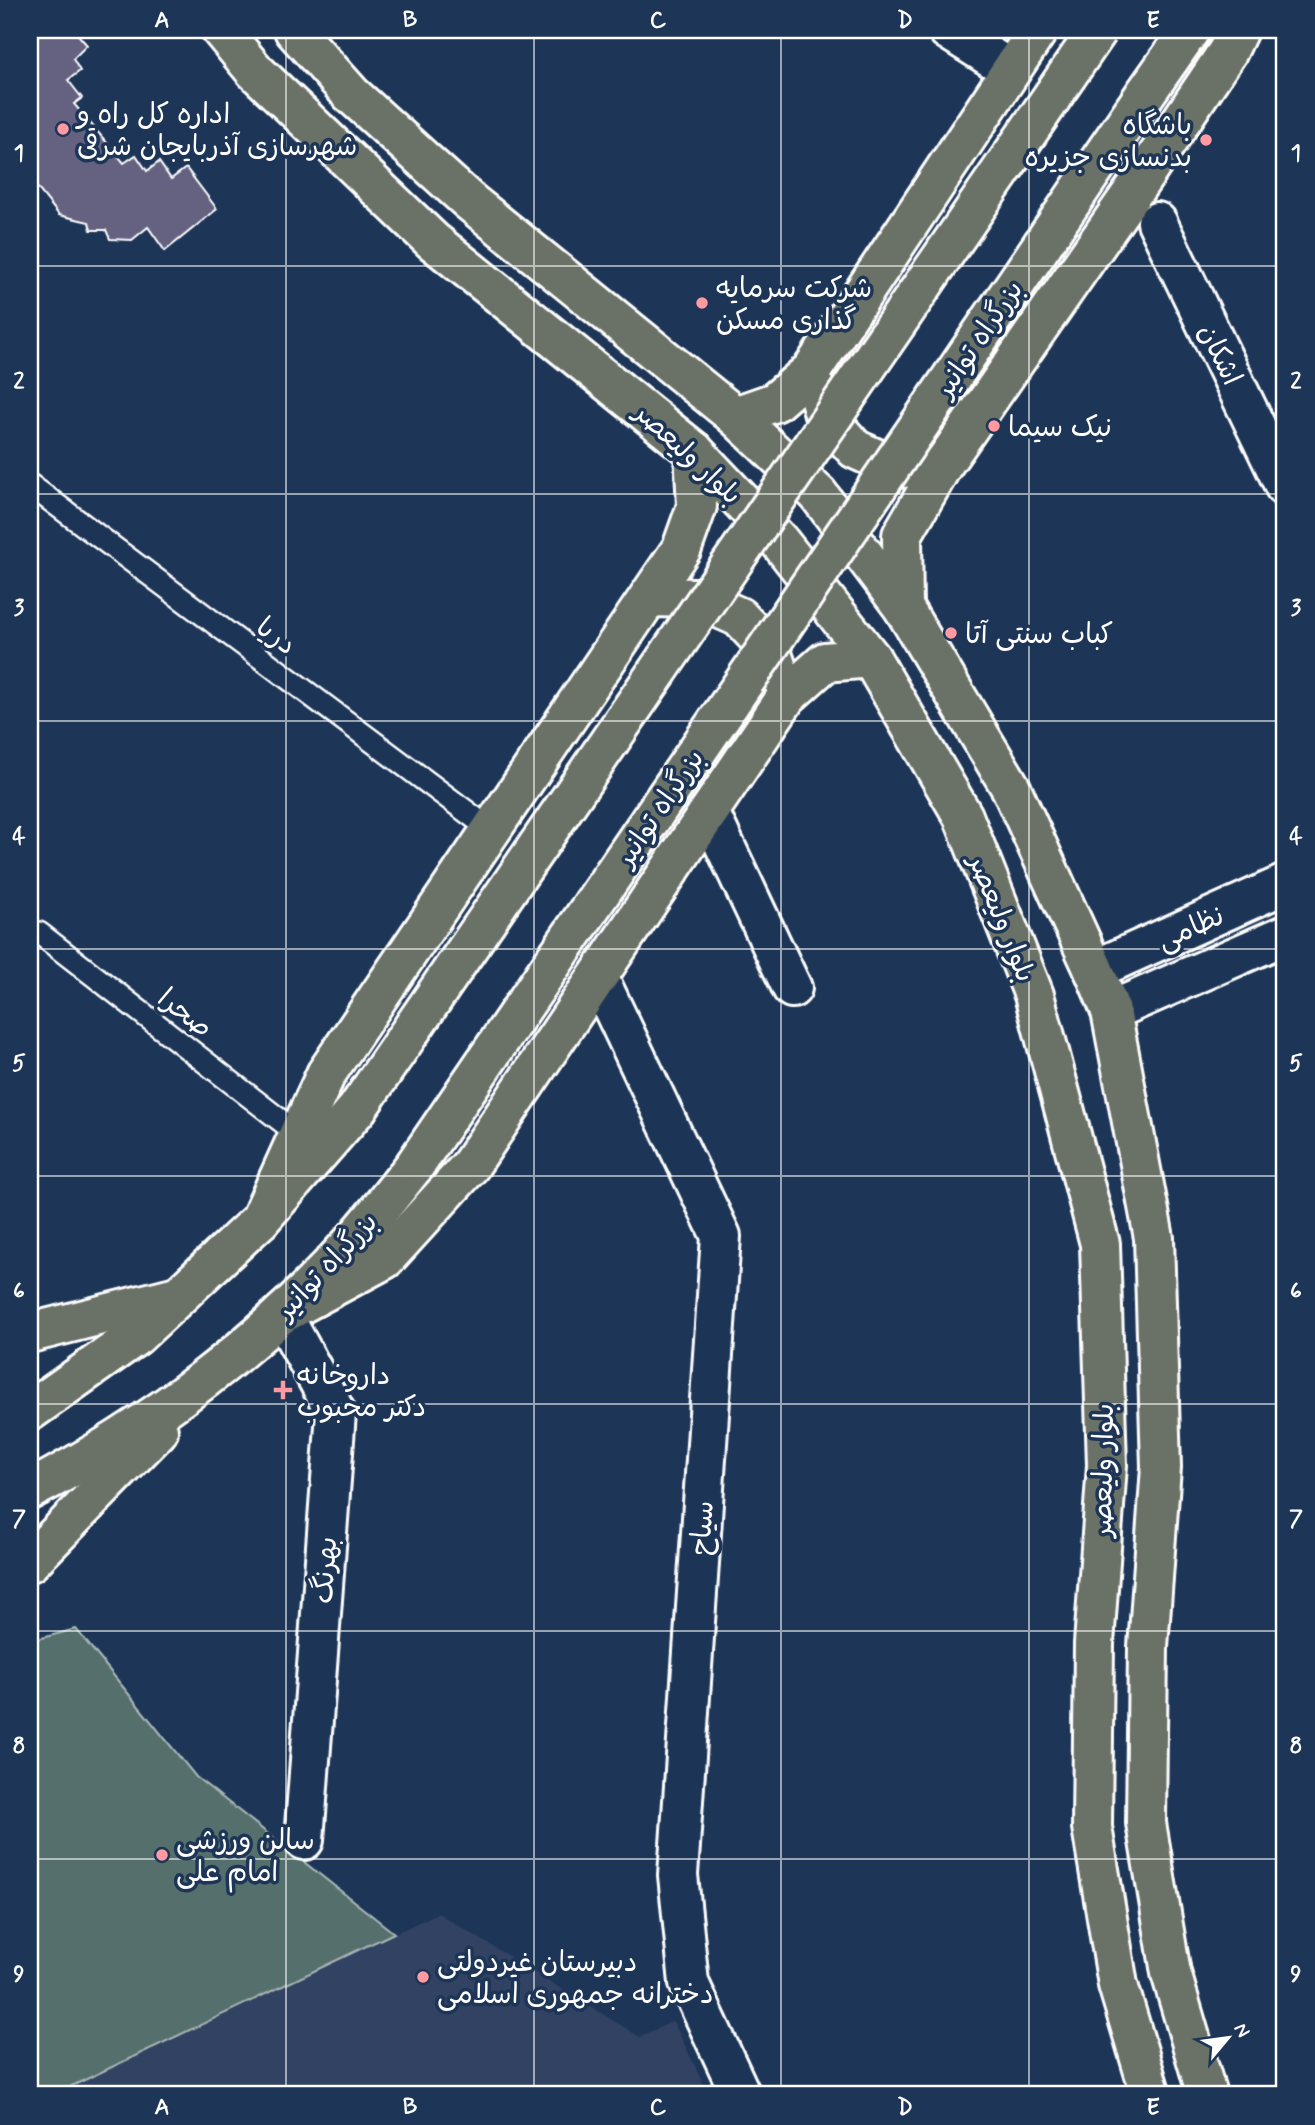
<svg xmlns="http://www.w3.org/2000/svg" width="1315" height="2125" font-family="Mynerve,'Playpen Sans Arabic',sans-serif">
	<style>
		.built { fill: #334264 }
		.garden { fill: #556f6c; stroke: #aab7b6; stroke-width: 2 }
		.building { fill: #656281; stroke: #fff; stroke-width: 2 }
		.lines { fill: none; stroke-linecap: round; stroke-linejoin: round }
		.service-casing { stroke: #fff; stroke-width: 26 }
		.minor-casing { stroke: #fff; stroke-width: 44 }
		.secondary-casing { stroke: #fff; stroke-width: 44 }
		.primary-casing { stroke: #fff; stroke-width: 44 }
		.trunk-casing { stroke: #fff; stroke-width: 44 }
		.service { stroke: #1d3557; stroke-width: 21 }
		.minor { stroke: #1d3557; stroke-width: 38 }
		.secondary { stroke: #1d3557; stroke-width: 38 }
		.primary { stroke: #6a7166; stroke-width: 38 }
		.trunk { stroke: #6a7166; stroke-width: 38 }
		.trunk-bridge-casing { stroke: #fff; stroke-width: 44; stroke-linecap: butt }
		.trunk-bridge { stroke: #6a7166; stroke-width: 38 }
		.grid { fill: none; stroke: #fff; stroke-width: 2; stroke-opacity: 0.55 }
		.poi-dot { fill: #ff9aa2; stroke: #1d3557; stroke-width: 2.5 }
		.labels { text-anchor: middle; stroke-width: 7; stroke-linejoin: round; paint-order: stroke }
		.poi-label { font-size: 28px; fill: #fff; stroke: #1d3557; text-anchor: start }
		.street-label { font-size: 28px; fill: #fff; stroke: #1d3557 }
		.neatline { fill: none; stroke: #fff; stroke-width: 2.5 }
		.grid-label { font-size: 23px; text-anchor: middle; font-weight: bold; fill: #fff }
	</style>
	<rect width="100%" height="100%" fill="#1d3557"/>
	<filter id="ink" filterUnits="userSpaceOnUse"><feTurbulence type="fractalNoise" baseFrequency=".0143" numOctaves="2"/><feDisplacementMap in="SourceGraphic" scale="14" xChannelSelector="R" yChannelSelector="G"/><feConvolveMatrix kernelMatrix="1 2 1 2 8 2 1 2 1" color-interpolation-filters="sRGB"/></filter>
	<g filter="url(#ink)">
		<polygon class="built" points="438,1913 640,2037 673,2021 709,2095 53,2095"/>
		<polygon class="garden" points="76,1629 196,1777 394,1933 53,2095 30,2095 30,1641"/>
		<polygon class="building" points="30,30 74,30 87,45 73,59 80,71 68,80 82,98 74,104 124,163 136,155 147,171 159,162 171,179 186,168 217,209 165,251 148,227 132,240 110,239 106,230 91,230 89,222 59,215 30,179"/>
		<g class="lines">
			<defs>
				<g id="service">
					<polyline points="30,485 491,830"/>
					<polyline points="39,933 298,1134"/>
				</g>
				<g id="minor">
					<polyline points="948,30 1011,70"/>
					<polyline points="1157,222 1285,487"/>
					<polyline points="709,812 792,988"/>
					<polyline points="598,977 721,1236 678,1875 689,1983 741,2095"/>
					<polyline points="282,1314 336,1413 304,1840"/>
				</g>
				<g id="secondary">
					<polyline points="1094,970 1285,884"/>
					<polyline points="1111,1011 1285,935"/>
				</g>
				<g id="primary">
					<polyline points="221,30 255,71 433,241 694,451 779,541 871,658 963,816 1034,995 1100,1244 1107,1465 1094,1644 1092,1827 1118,1985 1151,2095"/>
					<polyline points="294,30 351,94 469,201 735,416 818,494 903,607 1011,788 1094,970 1111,1011 1154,1238 1161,1467 1148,1647 1146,1823 1171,1973 1207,2095"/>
				</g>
				<g id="trunk">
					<polyline points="1145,94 1190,30"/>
					<polyline points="818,392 824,414 855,449 897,468 925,467"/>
					<polyline points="735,416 775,402 812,370 1038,30"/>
					<polyline points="649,597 696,598 739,617 771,651 780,677"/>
					<polyline points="903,607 902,535 942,466 1146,173 1228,51 1238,30"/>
					<polyline points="260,1220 326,1074 682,548 697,506 694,451"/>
					<polyline points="282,1314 385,1259 470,1166 787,696 825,662 871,658"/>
					<polyline points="30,1333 177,1296"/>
					<polyline points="30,1411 136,1336 260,1220 357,1109"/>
					<path d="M30,1490c121,-63 234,-148 324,-250 21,-24 41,-50 61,-75"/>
					<polyline points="30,1562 158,1431"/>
				</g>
			</defs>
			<use href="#service" class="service-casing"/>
			<use href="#minor" class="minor-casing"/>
			<use href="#secondary" class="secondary-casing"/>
			<use href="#primary" class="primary-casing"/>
			<use href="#trunk" class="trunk-casing"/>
			<use href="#service" class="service"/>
			<use href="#minor" class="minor"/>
			<use href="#secondary" class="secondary"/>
			<use href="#primary" class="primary"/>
			<use href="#trunk" class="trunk"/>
			<defs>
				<g id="trunk-bridge">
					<polyline points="357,1109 1098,30"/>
					<polyline points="415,1165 1145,94"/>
				</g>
			</defs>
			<use href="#trunk-bridge" class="trunk-bridge-casing"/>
			<use href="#trunk-bridge" class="trunk-bridge"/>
		</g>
	</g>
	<path class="grid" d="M286,30v2065M534,30v2065M781,30v2065M1029,30v2065M30,266h1255M30,494h1255M30,721h1255M30,949h1255M30,1176h1255M30,1404h1255M30,1631h1255M30,1859h1255"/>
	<g class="poi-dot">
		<circle cx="63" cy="129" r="7"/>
		<circle cx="1206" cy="140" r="7"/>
		<circle cx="702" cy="303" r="7"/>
		<circle cx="994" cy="426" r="7"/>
		<circle cx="951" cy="633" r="7"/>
		<path d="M279.5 1379.5h7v7h7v7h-7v7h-7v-7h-7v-7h7z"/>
		<circle cx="162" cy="1855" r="7"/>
		<circle cx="423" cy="1977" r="7"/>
	</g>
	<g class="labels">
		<g class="poi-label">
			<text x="77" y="123">اداره کل راه و<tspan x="77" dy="32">شهرسازی آذربایجان شرقی</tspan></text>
			<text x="1192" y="134" text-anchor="end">باشگاه<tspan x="1192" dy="32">بدنسازی جزیره</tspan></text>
			<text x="716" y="297">شرکت سرمایه<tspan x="716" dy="32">گذاری مسکن</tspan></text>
			<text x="1008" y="436">نیک سیما</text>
			<text x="965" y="643">کباب سنتی آتا</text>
			<text x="297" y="1384">داروخانه<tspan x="297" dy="32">دکتر محبوب</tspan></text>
			<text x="176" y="1849">سالن ورزشی<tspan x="176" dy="32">امام علی</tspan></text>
			<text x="437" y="1971">دبیرستان غیردولتی<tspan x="437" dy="32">دخترانه جمهوری اسلامی</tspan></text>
		</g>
		<g class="street-label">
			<text transform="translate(978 338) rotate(-56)" y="10">بزرگراه توانیر</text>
			<text transform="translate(1221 354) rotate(64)" y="10">اشکان</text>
			<text transform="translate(689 453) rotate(43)" y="10">بلوار ولیعصر</text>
			<text transform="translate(277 635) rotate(37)" y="10">دریا</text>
			<text transform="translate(659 807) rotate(-56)" y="10">بزرگراه توانیر</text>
			<text transform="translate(1003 918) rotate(68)" y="10">بلوار ولیعصر</text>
			<text transform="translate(1190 927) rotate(-24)" y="10">نظامی</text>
			<text transform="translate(186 1012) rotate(38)" y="10">صحرا</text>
			<text transform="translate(326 1265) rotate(-47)" y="10">بزرگراه توانیر</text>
			<text transform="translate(1102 1470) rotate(-89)" y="10">بلوار ولیعصر</text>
			<text transform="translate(701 1528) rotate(-86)" y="10">سیاح</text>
			<text transform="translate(324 1570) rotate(-86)" y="10">بهرنگ</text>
		</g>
	</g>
	<rect width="1315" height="2125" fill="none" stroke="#1d3557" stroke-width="77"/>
	<g transform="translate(1228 2038) rotate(61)" stroke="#1d3557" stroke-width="5" paint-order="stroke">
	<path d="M0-5L12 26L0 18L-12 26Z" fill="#ffffff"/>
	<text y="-10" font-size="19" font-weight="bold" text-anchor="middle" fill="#ffffff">N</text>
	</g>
	<rect x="38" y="38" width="1238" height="2048" class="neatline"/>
	<g class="grid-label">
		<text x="162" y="27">A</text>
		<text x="410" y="27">B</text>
		<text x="658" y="27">C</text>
		<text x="905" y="27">D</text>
		<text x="1153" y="27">E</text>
		<text x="19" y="160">1</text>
		<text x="1296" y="160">1</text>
		<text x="19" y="388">2</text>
		<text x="1296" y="388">2</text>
		<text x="19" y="615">3</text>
		<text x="1296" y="615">3</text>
		<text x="19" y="843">4</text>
		<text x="1296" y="843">4</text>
		<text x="19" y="1070">5</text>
		<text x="1296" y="1070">5</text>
		<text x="19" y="1298">6</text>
		<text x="1296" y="1298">6</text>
		<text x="19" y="1526">7</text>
		<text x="1296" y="1526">7</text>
		<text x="19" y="1753">8</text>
		<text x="1296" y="1753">8</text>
		<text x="19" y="1981">9</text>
		<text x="1296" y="1981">9</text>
		<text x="162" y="2114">A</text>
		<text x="410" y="2114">B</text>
		<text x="658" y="2114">C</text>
		<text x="905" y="2114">D</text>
		<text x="1153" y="2114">E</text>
	</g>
</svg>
